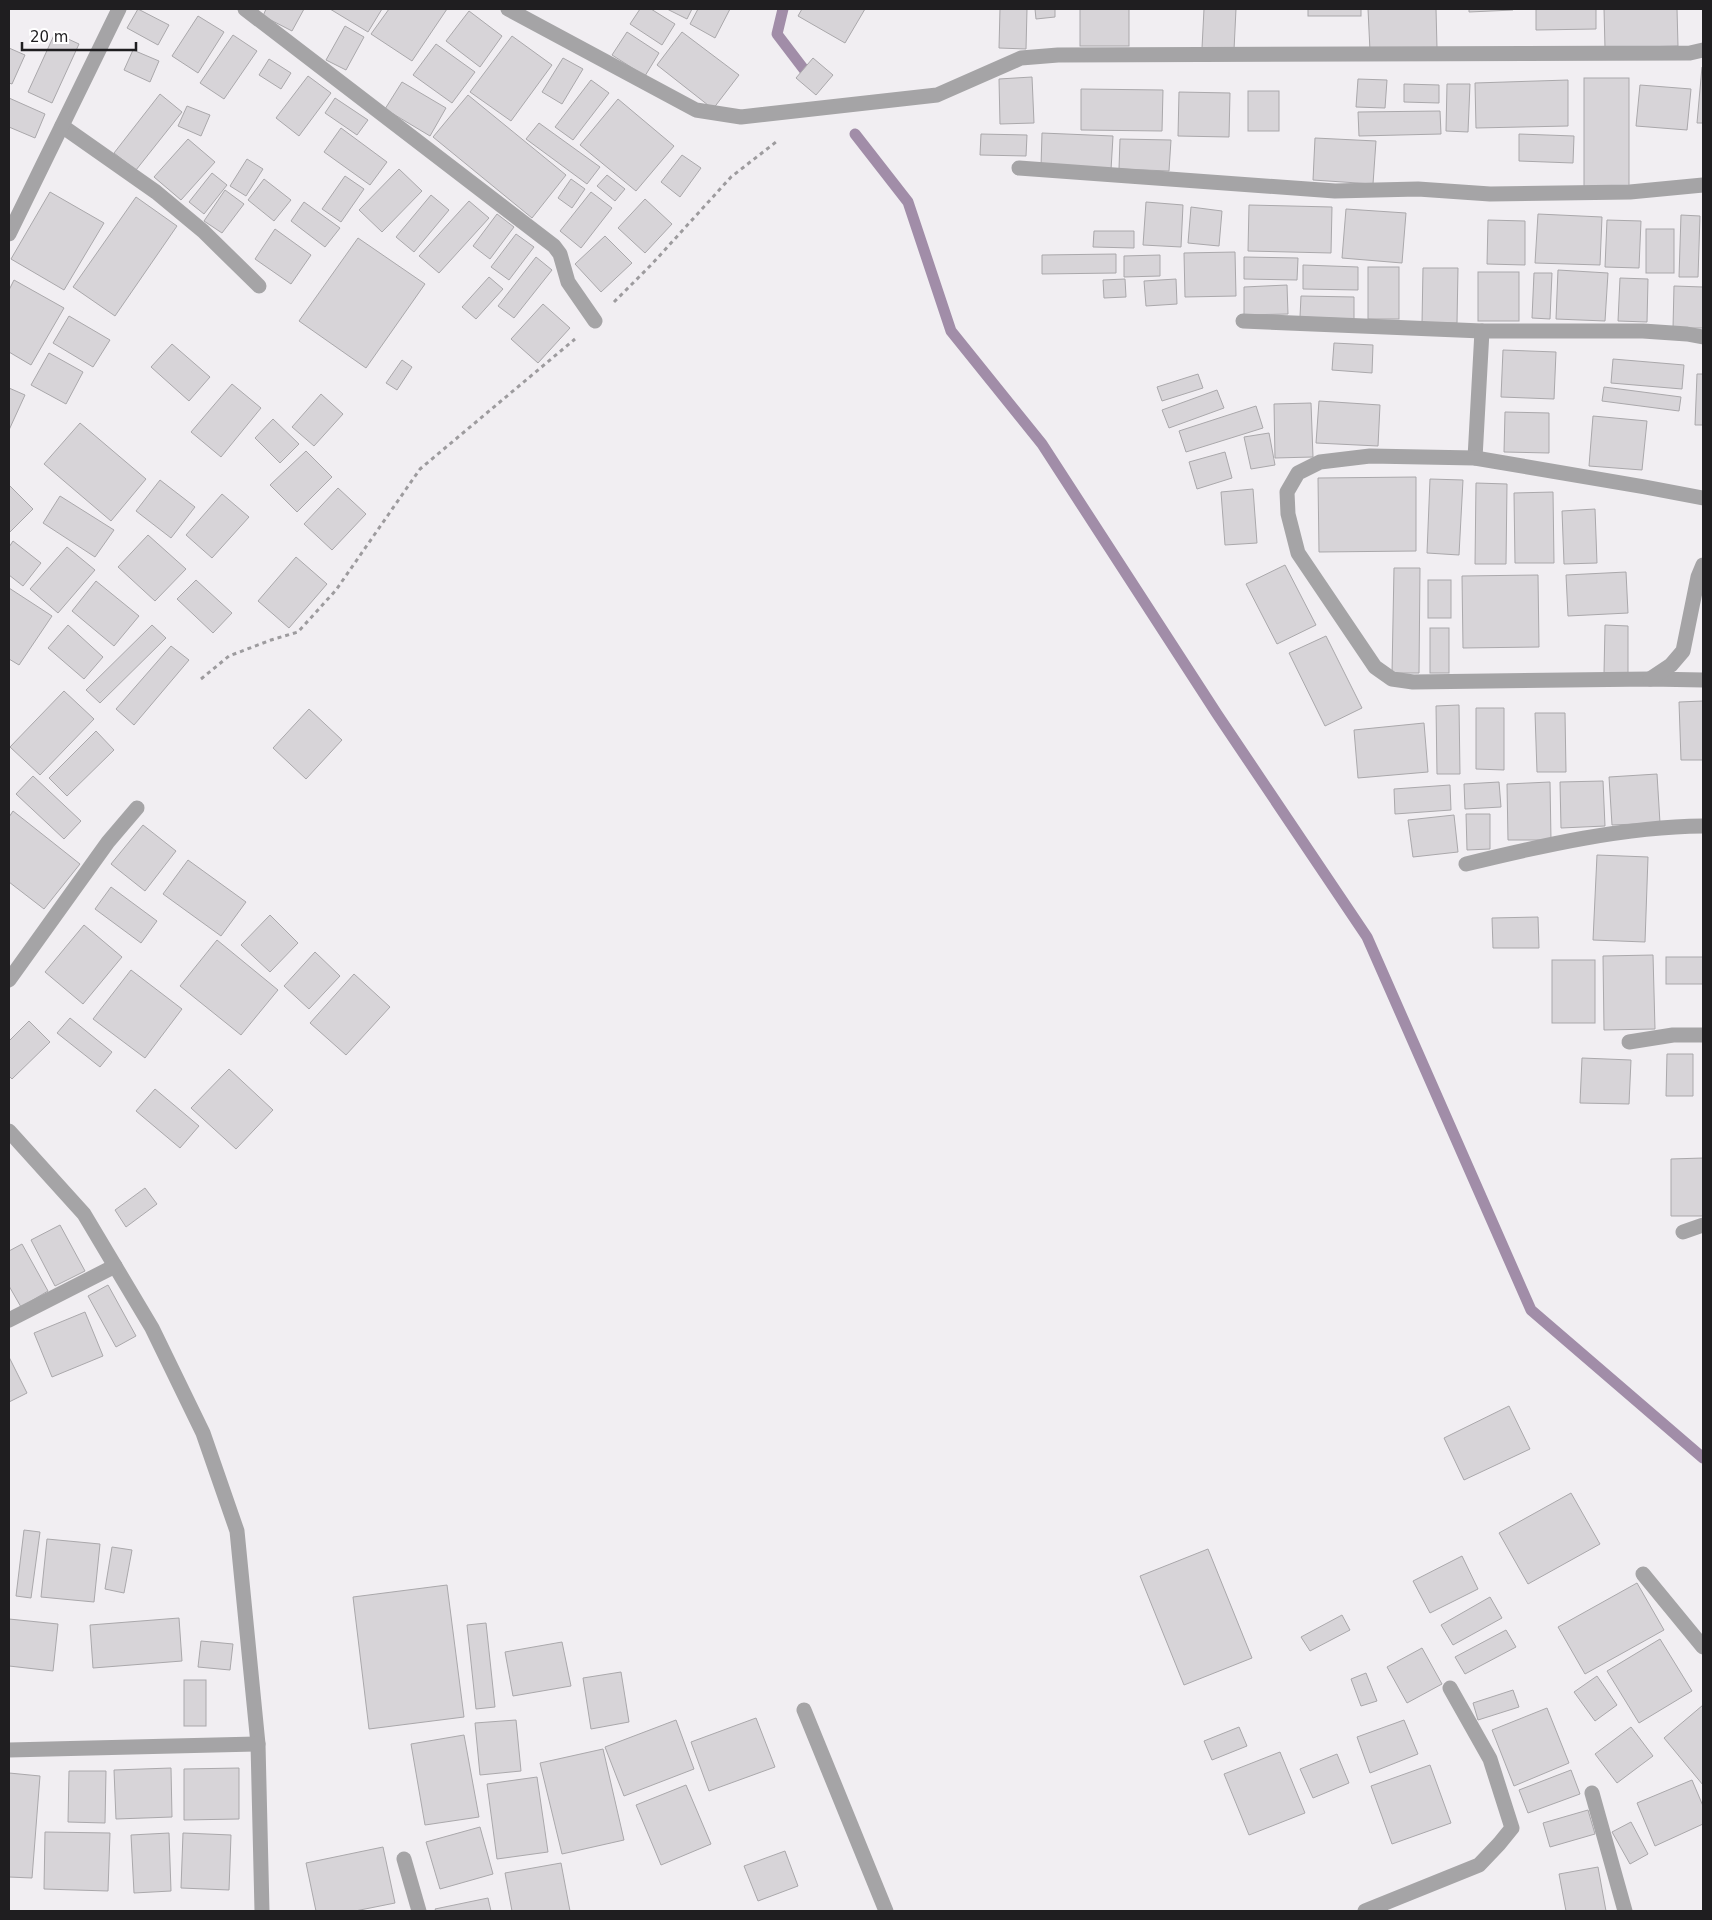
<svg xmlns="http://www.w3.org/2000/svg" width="1712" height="1920" font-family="'DejaVu Sans',sans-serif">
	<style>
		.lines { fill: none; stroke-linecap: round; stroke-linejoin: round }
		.stream { stroke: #a18da8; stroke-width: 11 }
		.building { fill: #d7d4d8; stroke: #aaa8ab }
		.path { stroke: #9d9b9e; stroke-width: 3; stroke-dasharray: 4 4; stroke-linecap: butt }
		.minor { stroke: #a5a4a6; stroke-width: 15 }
	</style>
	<rect width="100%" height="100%" fill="#f1eef2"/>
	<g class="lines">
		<g class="stream">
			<polyline points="783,9 777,34 812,80"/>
			<polyline points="855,134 908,202 951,331 1042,444 1217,714 1367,937 1531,1310 1703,1458"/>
		</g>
	</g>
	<g class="building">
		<polygon points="138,9 169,25 158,45 127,28"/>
		<polygon points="266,9 304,9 292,31 263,16"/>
		<polygon points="330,9 382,9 368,32"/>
		<polygon points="389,9 447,9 412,61 371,34"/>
		<polygon points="640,9 651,9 675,24 662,45 630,24"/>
		<polygon points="667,9 692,9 687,19"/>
		<polygon points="698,9 730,9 715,38 690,24"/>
		<polygon points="802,9 865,9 845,43 798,16"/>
		<polygon points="1000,9 1027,9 1026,49 999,48"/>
		<polygon points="1035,9 1055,9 1055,17 1036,19"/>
		<rect x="1080" y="9" width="49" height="37"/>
		<polygon points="1204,9 1236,9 1234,50 1202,48"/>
		<rect x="1308" y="9" width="53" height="7"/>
		<polygon points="1368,9 1436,9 1437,48 1370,51"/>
		<polygon points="1469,9 1512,9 1513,10 1469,12"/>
		<polygon points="1536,9 1596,9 1596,29 1536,30"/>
		<polygon points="1604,9 1677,9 1678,46 1605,48"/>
		<polygon points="469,11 502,36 480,67 446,41"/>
		<polygon points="198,16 224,32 198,73 172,56"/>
		<polygon points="345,26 364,37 346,70 326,60"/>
		<polygon points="627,32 659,53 645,76 612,55"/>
		<polygon points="682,32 739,75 713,109 657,65"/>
		<polygon points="55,33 79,44 52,103 28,92"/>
		<polygon points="233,35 257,51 224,99 200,83"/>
		<polygon points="512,36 552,65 511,121 470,92"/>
		<polygon points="436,44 475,72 452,103 413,75"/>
		<polygon points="9,48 25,55 12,84 9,83"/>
		<polygon points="133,50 159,61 150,82 124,70"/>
		<polygon points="563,58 583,69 562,104 542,92"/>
		<polygon points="813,58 833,75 816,95 796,78"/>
		<polygon points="269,59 291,73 281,89 259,75"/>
		<polygon points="1702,67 1703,67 1703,123 1697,123"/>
		<polygon points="308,76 331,93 299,136 276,118"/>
		<polygon points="1032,77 1034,123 1000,124 999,79"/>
		<rect x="1584" y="78" width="45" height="109"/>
		<polygon points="1358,79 1387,80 1385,108 1356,107"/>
		<polygon points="591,80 609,93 573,140 555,127"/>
		<polygon points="1568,80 1568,126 1476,128 1475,83"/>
		<polygon points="402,82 446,108 430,136 385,109"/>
		<polygon points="1404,84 1439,85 1439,103 1404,102"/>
		<polygon points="1447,84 1470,84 1468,132 1446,131"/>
		<polygon points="1640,85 1691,89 1687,130 1636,126"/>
		<polygon points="1081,89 1163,90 1162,131 1081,130"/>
		<rect x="1248" y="91" width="31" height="40"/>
		<polygon points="1179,92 1230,93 1229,137 1178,136"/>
		<polygon points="160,94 182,112 136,170 114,153"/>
		<polygon points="468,95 566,175 532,218 433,137"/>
		<polygon points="9,98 45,114 35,138 9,127"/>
		<polygon points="335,98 368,120 357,135 325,113"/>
		<polygon points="618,99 674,146 636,191 580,145"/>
		<polygon points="187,106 210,115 201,136 178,126"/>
		<polygon points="1440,111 1441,134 1359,136 1358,112"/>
		<polygon points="539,123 600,167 587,184 526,139"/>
		<polygon points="341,128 387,162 370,185 324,152"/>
		<polygon points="1042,133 1113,136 1111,170 1041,167"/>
		<polygon points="981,134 1027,135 1026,156 980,155"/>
		<polygon points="1519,134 1574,136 1573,163 1519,161"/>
		<polygon points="1315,138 1376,141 1373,184 1313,180"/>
		<polygon points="188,139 215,162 181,200 154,177"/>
		<polygon points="1120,139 1171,140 1169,171 1119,169"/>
		<polygon points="682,155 701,168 680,197 661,182"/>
		<polygon points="247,159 263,169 246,196 230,186"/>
		<polygon points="399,169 422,191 382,232 359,210"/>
		<polygon points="212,173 227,185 204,214 189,202"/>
		<polygon points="607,175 625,189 615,201 597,186"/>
		<polygon points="345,176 364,189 341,222 322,209"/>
		<polygon points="264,179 291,200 274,221 248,200"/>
		<polygon points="571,179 585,189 572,208 558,198"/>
		<polygon points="225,190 244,204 222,233 204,221"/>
		<polygon points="50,192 104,223 64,290 11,259"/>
		<polygon points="591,192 612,208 581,248 560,231"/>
		<polygon points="431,195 449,210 414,252 396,237"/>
		<polygon points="136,197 177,226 115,316 73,287"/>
		<polygon points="645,199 672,224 645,253 618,228"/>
		<polygon points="469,201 489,218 439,273 419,256"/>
		<polygon points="304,202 340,228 325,247 291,221"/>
		<polygon points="1146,202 1183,205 1181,247 1143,245"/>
		<polygon points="1249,205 1332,207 1331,253 1248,251"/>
		<polygon points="1191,207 1222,211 1219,246 1188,243"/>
		<polygon points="1346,209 1406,213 1402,263 1342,258"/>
		<polygon points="497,214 514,227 490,259 473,246"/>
		<polygon points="1538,214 1602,217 1600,265 1535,263"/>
		<polygon points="1681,215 1700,216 1698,277 1679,277"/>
		<polygon points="1488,220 1525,221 1525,265 1487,264"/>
		<polygon points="1607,220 1641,221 1639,268 1605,267"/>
		<polygon points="275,229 311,255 291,284 255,259"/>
		<rect x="1646" y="229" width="28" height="44"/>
		<polygon points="1094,231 1134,231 1134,248 1093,247"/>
		<polygon points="516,234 534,247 509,280 491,267"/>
		<polygon points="605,236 632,263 601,292 575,264"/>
		<polygon points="358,238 425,284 366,368 299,321"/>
		<polygon points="1235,252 1236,296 1185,297 1184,253"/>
		<polygon points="1116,254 1116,273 1042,274 1042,255"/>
		<polygon points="1160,255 1160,276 1124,277 1124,256"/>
		<polygon points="536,257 552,270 514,318 498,306"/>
		<polygon points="1244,257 1298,258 1297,280 1244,279"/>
		<polygon points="1303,265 1358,267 1358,290 1303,289"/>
		<rect x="1368" y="267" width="31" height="52"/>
		<polygon points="1423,268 1458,268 1457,323 1422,323"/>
		<polygon points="1558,270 1608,273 1605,321 1556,319"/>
		<rect x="1478" y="272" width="41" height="49"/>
		<polygon points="1534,273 1552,273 1550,319 1532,318"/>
		<polygon points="489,277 503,289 476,319 462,307"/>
		<polygon points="1620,278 1648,279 1647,322 1618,321"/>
		<polygon points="1125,279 1126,297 1104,298 1103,280"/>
		<polygon points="1176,279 1177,304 1146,306 1144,281"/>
		<polygon points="14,280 64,308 31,365 9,352 9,290"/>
		<polygon points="1287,285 1288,314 1244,315 1244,287"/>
		<polygon points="1674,286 1703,287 1703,328 1673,328"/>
		<polygon points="1301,296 1354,297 1354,319 1300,317"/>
		<polygon points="543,304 570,328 538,363 511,339"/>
		<polygon points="69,316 110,340 93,367 53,343"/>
		<polygon points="1334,343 1373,345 1372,373 1332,370"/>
		<polygon points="172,344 210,377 189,401 151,367"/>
		<polygon points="1503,350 1556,352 1554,399 1501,397"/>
		<polygon points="49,353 83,372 66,404 31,385"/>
		<polygon points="1613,359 1684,365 1682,389 1611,383"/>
		<polygon points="402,360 412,367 397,390 386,383"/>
		<polygon points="1198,374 1203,388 1162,401 1157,387"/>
		<polygon points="1697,374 1703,374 1703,425 1695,425"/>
		<polygon points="232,384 261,408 221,457 191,432"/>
		<polygon points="1604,387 1681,397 1679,411 1602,401"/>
		<polygon points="9,388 25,395 9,430"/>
		<polygon points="1217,390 1224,408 1169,428 1162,410"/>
		<polygon points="321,394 343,414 314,446 292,427"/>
		<polygon points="1319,401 1380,405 1378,446 1316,443"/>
		<polygon points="1311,403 1313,457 1275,458 1274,404"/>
		<polygon points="1256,406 1263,428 1186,452 1179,431"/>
		<polygon points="1505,412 1549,413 1549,453 1504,452"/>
		<polygon points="1593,416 1647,421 1642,470 1589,466"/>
		<polygon points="273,419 299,444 280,463 255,438"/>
		<polygon points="80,423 146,479 111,521 44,464"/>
		<polygon points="1269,433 1275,465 1251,469 1244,437"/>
		<polygon points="306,451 332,477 297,512 270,485"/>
		<polygon points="1225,452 1232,478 1197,489 1189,462"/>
		<polygon points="1416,477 1416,551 1319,552 1318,478"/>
		<polygon points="1430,479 1463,480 1459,555 1427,553"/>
		<polygon points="160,480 195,507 171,538 136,511"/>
		<polygon points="1476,483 1507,484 1506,564 1475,564"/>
		<polygon points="9,485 33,509 9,533"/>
		<polygon points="338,488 366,514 332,550 304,524"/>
		<polygon points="1253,489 1257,543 1225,545 1221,492"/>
		<polygon points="1553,492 1554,563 1515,563 1514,493"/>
		<polygon points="222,494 249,517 212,558 186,535"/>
		<polygon points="60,496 114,530 95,557 43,523"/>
		<polygon points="1595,509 1597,563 1564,564 1562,511"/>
		<polygon points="148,535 186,569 155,601 118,567"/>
		<polygon points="13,541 41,563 23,586 9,575 9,547"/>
		<polygon points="67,547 95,570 58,613 30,589"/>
		<polygon points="296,557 327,584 289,628 258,601"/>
		<polygon points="1285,565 1316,625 1277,644 1246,584"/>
		<polygon points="1394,568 1420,568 1419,673 1392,673"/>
		<polygon points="1626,572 1628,613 1568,616 1566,575"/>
		<polygon points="1538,575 1539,647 1463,648 1462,576"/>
		<polygon points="196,580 232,613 213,633 177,599"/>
		<rect x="1428" y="580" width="23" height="38"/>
		<polygon points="96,581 139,616 114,646 72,611"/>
		<polygon points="9,588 52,616 19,665 9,659"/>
		<polygon points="68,625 103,657 84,679 48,648"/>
		<polygon points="152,625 166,638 100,703 86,690"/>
		<polygon points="1605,625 1628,626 1628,674 1604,674"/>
		<rect x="1430" y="628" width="19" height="45"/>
		<polygon points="1326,636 1362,708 1325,726 1289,653"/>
		<polygon points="171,646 189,660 134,725 116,709"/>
		<polygon points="64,691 94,719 40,775 10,747"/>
		<polygon points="1703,701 1703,760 1681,760 1679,702"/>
		<polygon points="1459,705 1460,774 1437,774 1436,706"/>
		<polygon points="1476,708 1504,708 1504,770 1476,769"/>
		<polygon points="309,709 342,740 306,779 273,748"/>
		<polygon points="1535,713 1565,713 1566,772 1537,772"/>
		<polygon points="1424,723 1428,772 1358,778 1354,730"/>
		<polygon points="96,731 114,750 67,796 49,778"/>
		<polygon points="1657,774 1660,823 1612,825 1609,777"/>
		<polygon points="33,776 81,821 64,839 16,794"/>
		<polygon points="1603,781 1605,826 1561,828 1560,782"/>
		<polygon points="1499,782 1501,807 1465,809 1464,784"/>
		<polygon points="1550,782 1551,840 1508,840 1507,784"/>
		<polygon points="1450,785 1451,810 1395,814 1394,789"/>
		<polygon points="13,811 80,864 44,909 9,882 9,817"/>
		<polygon points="1466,814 1490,814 1490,849 1467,850"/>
		<polygon points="1454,815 1458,852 1413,857 1408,820"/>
		<polygon points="143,825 176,851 145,891 111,864"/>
		<polygon points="1597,855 1648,857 1645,942 1593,940"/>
		<polygon points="188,860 246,902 221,936 163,894"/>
		<polygon points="111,887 157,921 141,943 95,909"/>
		<polygon points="270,915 298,943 270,972 241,945"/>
		<polygon points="1538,917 1539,948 1493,948 1492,918"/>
		<polygon points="84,925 122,957 83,1004 45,972"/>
		<polygon points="217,940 278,990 241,1035 180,986"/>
		<polygon points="315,952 340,976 309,1009 284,986"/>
		<polygon points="1653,955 1655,1029 1604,1030 1603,956"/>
		<rect x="1666" y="957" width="37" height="27"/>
		<rect x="1552" y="960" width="43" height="63"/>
		<polygon points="131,970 182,1009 145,1058 93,1019"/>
		<polygon points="354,974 390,1007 346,1055 310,1023"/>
		<polygon points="70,1018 112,1052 100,1067 57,1033"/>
		<polygon points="29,1021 50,1042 12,1079 9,1076 9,1041"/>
		<polygon points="1667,1054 1693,1054 1693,1096 1666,1096"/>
		<polygon points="1582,1058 1631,1060 1629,1104 1580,1103"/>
		<polygon points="229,1069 273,1110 236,1149 191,1108"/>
		<polygon points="155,1089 199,1126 180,1148 136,1111"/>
		<polygon points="1703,1158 1703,1216 1671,1216 1671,1159"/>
		<polygon points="145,1188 157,1204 126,1227 115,1210"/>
		<polygon points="60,1225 85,1271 55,1286 31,1240"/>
		<polygon points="22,1244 48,1291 21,1307 9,1286 9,1251"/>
		<polygon points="108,1285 136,1336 116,1347 88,1296"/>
		<polygon points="85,1312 103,1356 52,1377 34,1333"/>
		<polygon points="9,1357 27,1393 9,1402"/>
		<polygon points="1509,1406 1530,1449 1464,1480 1444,1438"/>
		<polygon points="1571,1493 1600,1544 1528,1584 1499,1533"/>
		<polygon points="24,1530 40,1532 31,1598 16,1596"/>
		<polygon points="47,1539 100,1544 94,1602 41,1597"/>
		<polygon points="112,1547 132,1550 124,1593 105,1589"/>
		<polygon points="1208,1549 1252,1658 1184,1685 1140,1576"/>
		<polygon points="1462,1556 1478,1589 1430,1613 1413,1581"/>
		<polygon points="1637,1583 1664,1630 1585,1674 1558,1627"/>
		<polygon points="447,1585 464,1717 369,1729 353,1597"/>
		<polygon points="1490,1597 1502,1618 1453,1645 1441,1625"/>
		<polygon points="1342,1615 1350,1630 1310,1651 1301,1637"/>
		<polygon points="179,1618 182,1661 93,1668 90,1625"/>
		<polygon points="9,1619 58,1624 53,1671 9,1666"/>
		<polygon points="486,1623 495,1707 476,1709 467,1625"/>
		<polygon points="1506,1630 1516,1647 1465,1674 1455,1657"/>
		<polygon points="1660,1639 1692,1691 1639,1723 1607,1671"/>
		<polygon points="201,1641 233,1644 230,1670 198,1667"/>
		<polygon points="562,1642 571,1686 513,1696 505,1652"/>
		<polygon points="1422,1648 1442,1684 1407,1703 1387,1667"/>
		<polygon points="621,1672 629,1722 591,1729 583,1678"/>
		<polygon points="1366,1673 1377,1701 1361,1706 1351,1679"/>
		<polygon points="1597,1676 1617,1705 1595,1721 1574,1692"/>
		<rect x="184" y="1680" width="22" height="46"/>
		<polygon points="1513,1690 1519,1707 1478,1720 1473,1703"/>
		<polygon points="1703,1705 1703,1785 1664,1738"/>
		<polygon points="1547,1708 1569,1763 1514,1786 1492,1730"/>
		<polygon points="756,1718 775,1767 709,1791 691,1742"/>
		<polygon points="516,1720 521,1771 480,1775 475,1723"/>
		<polygon points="676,1720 694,1769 624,1796 605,1747"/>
		<polygon points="1404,1720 1418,1754 1370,1773 1357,1737"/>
		<polygon points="1239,1727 1247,1746 1212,1760 1204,1741"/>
		<polygon points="1631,1727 1653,1756 1617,1783 1595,1754"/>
		<polygon points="464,1735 479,1817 425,1825 411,1744"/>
		<polygon points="603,1749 624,1840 562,1854 540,1763"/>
		<polygon points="1280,1752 1305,1813 1249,1835 1224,1774"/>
		<polygon points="1337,1754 1349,1783 1313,1798 1300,1769"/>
		<polygon points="1430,1765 1451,1823 1392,1844 1371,1786"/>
		<polygon points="171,1768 172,1817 116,1819 114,1770"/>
		<polygon points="239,1768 239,1819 184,1820 184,1769"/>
		<polygon points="1571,1770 1580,1794 1528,1813 1519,1790"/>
		<polygon points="69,1771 106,1771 105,1823 68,1822"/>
		<polygon points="9,1773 40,1776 32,1878 9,1877"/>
		<polygon points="537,1777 548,1852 497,1859 487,1784"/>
		<polygon points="1692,1780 1703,1806 1703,1824 1655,1846 1637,1803"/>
		<polygon points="686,1785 711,1844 661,1865 636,1805"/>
		<polygon points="1588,1810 1595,1834 1550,1847 1543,1823"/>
		<polygon points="1631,1822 1648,1854 1630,1864 1612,1832"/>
		<polygon points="480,1827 493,1874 440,1889 426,1842"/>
		<polygon points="45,1832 110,1833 108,1891 44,1889"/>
		<polygon points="169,1833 171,1891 134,1893 131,1835"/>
		<polygon points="183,1833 231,1835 229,1890 181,1888"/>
		<polygon points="383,1847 395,1903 355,1911 316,1911 306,1863"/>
		<polygon points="785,1851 798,1886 758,1901 744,1866"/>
		<polygon points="561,1863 570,1911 512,1911 505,1873"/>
		<polygon points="1598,1867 1606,1911 1566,1911 1559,1874"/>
		<polygon points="488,1898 491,1911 436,1911 435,1909"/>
	</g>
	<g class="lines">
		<g class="path">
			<polyline points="614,302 652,264 731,177 776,142"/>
			<polyline points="201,679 229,656 271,640 298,632 336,590 420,469 575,339"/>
		</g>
		<g class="minor">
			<polyline points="245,9 554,246 560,254 568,282 595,321"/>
			<polyline points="508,9 696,110 741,117 937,95 1021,58 1058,55 1690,53 1703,50"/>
			<polyline points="62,126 156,192 203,231 259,286"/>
			<polyline points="1019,168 1335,191 1418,189 1490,194 1630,192 1703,185"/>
			<polyline points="9,234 119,9"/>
			<polyline points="1243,321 1482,331 1643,331 1687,334 1703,337"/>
			<polyline points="1475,458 1482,331"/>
			<polyline points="1703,498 1645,487 1475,458 1370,456 1320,462 1298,473 1287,492 1288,514 1298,553 1375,667 1392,679 1413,682 1650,679 1703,680"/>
			<polyline points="1650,679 1671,665 1683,651 1698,577 1703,565"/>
			<path d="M1466,864c78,-19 157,-37 237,-38"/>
			<polyline points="9,980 108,842 137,808"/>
			<polyline points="1629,1042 1673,1035 1703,1035"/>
			<polyline points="9,1131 84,1214 152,1328 203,1433 237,1531 258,1744 262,1911"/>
			<polyline points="1683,1232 1703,1225"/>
			<polyline points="9,1320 115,1266"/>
			<polyline points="1643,1574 1703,1647"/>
			<polyline points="804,1710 886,1911"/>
			<polyline points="9,1750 258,1744"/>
			<polyline points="1592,1793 1625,1911"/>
			<polyline points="404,1859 419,1911"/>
			<polyline points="1365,1911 1479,1865 1499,1844 1512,1828 1490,1759 1450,1688"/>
		</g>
	</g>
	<rect width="1712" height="1920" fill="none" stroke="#1f1e20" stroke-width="20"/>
	<path d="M22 42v8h114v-8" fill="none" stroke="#1f1e20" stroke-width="2.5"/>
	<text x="30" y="42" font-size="15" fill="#1f1e20" stroke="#ffffff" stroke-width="4" paint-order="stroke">20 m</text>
</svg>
